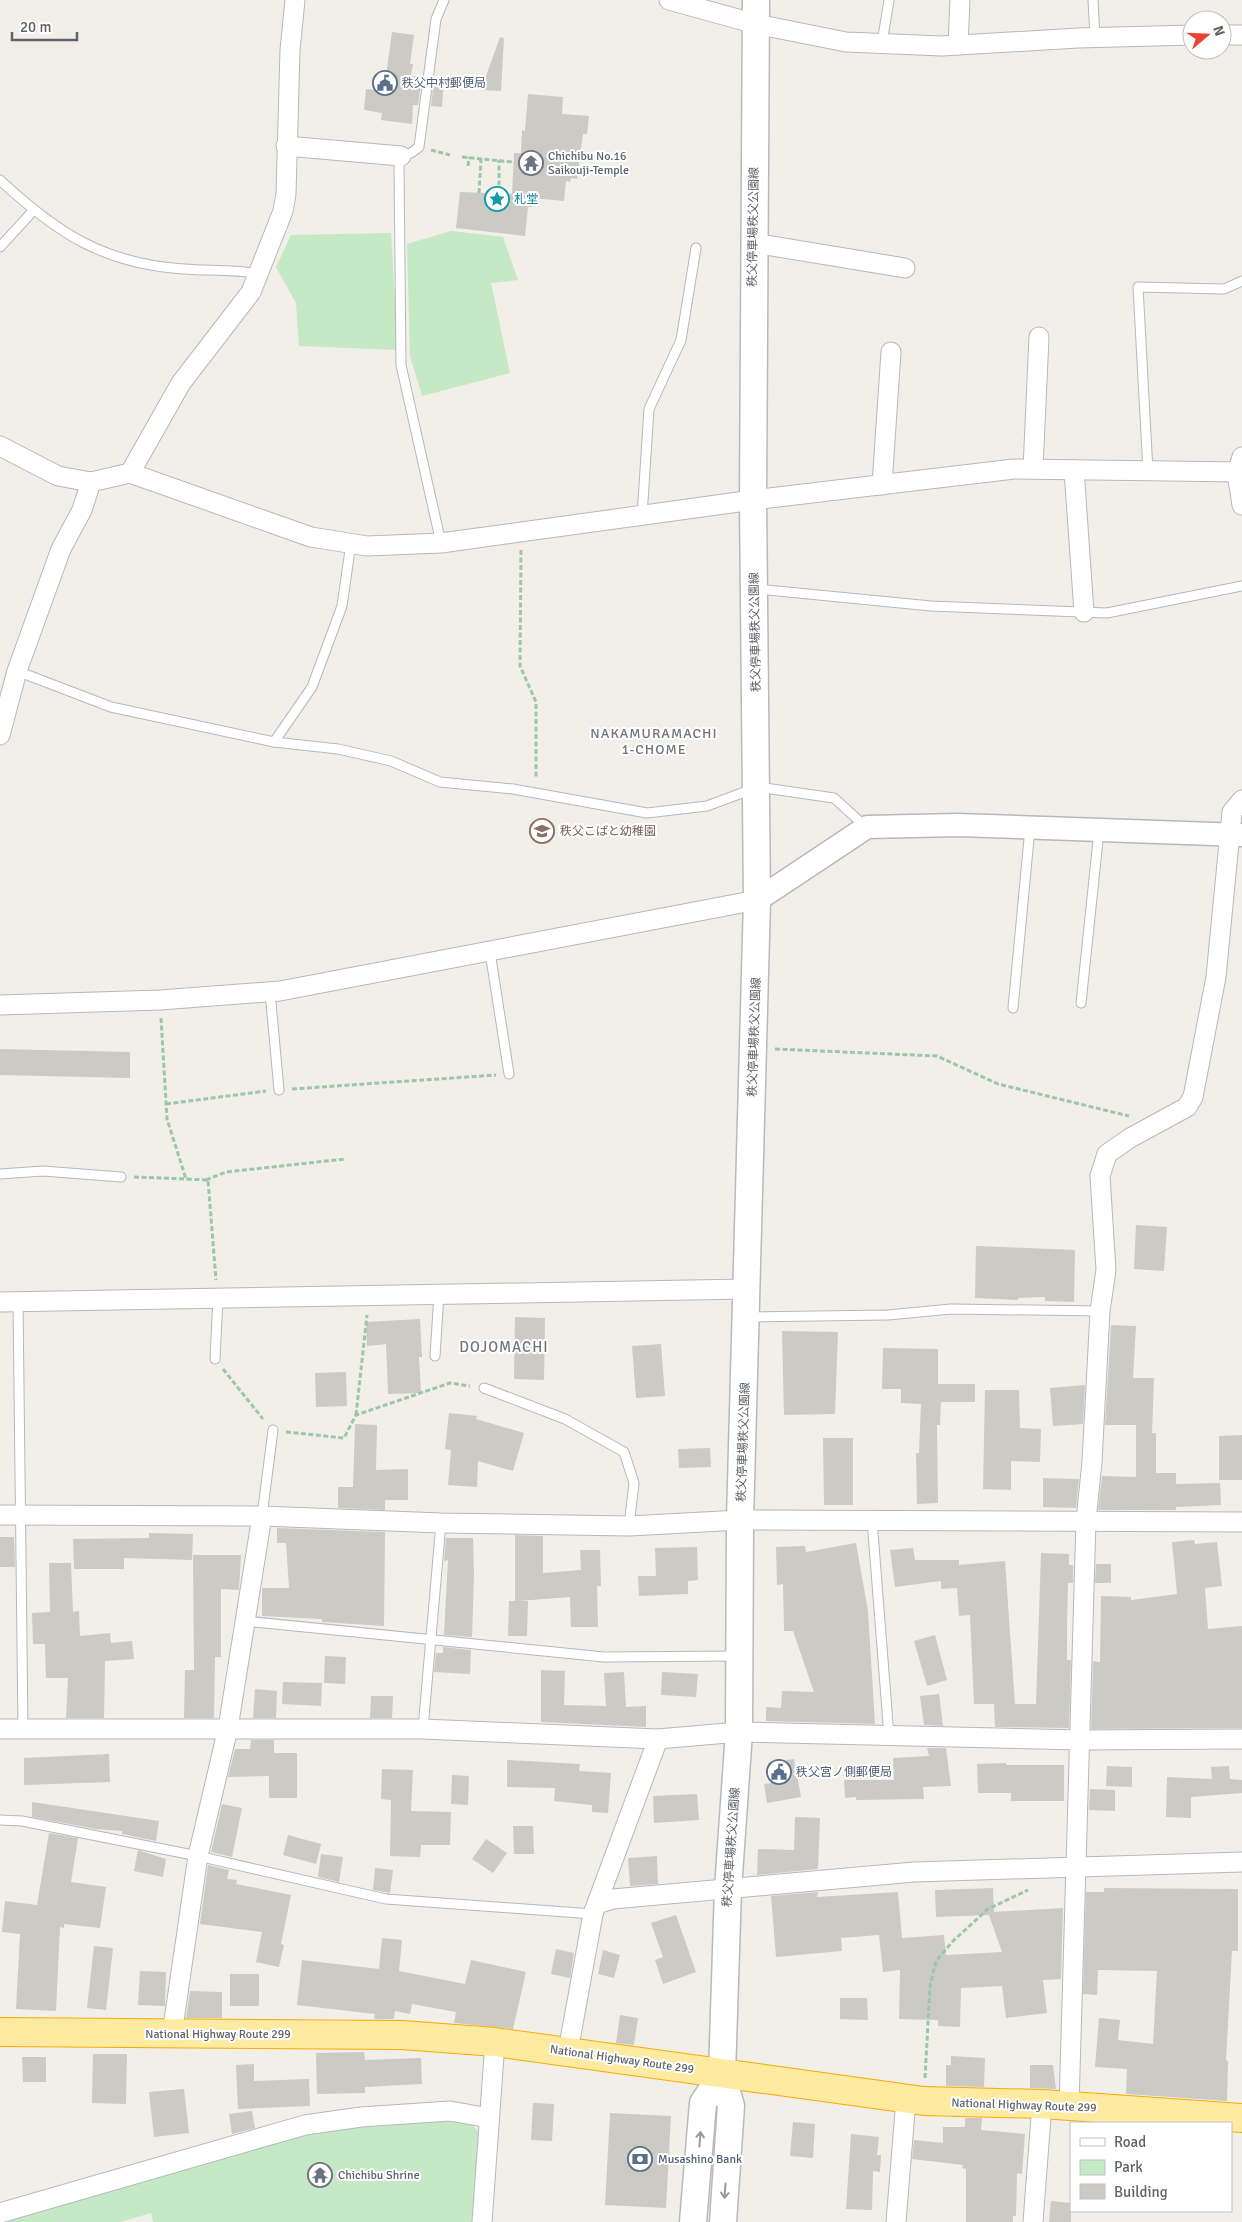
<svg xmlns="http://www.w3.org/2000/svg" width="1242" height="2222" font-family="Signika,'Noto Sans JP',sans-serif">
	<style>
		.green { fill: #c5e8c5 }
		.building { fill: #cccac5 }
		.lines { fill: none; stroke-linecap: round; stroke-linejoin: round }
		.service-casing { stroke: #b5b8bc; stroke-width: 11 }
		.minor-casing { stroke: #b5b8bc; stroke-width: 21 }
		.tertiary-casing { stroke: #b5b8bc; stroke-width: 25 }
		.secondary-casing { stroke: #b6babf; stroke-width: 29 }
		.trunk-casing { stroke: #f9ab00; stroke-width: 30 }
		.path { stroke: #9cc7a9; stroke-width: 3; stroke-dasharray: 5 2.5; stroke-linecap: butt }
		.service { stroke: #fff; stroke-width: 9 }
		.minor { stroke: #fff; stroke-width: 19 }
		.tertiary { stroke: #fff; stroke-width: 22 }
		.secondary { stroke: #fff; stroke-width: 26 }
		.trunk { stroke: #feeaa1; stroke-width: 28 }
		.oneway { stroke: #979a9d }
		.labels { text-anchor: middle; stroke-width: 4; stroke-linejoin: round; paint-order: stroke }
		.service-label { font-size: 12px; fill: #4e5e75; stroke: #fff; text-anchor: start }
		.worship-label { font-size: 12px; fill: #5b616d; stroke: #fff; text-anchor: start }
		.culture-label { font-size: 12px; fill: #0d838f; stroke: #fff; text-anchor: start }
		.street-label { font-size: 12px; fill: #5f6368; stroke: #fff }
		.education-label { font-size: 12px; fill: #785e54; stroke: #fff; text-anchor: start }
		.neighbourhood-label { font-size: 14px; letter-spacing: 1px; fill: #70757a; stroke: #fff }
		.quarter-label { font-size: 15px; letter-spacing: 1px; fill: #70757a; stroke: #fff }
	</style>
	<rect width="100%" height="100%" fill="#f1efe8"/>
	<g class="green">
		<polygon points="451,231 503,237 518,280 491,283 510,373 422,396 410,356 407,244"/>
		<polygon points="391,233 398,350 299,346 296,303 276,267 291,235"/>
		<polygon points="418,2121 472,2123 480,2135 472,2222 153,2222 151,2213 120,2222 0,2222 302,2135 352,2126"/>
	</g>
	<g class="building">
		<polygon points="392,32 414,35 410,64 413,64 411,76 422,77 418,105 413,105 412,124 381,120 382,113 364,110 366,89 384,91"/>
		<polygon points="500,37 504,38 501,91 481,90"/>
		<polygon points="434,78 444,79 442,107 431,106"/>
		<polygon points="528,94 563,97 562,114 589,116 587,134 583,134 577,179 571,178 570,182 566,181 564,201 533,198 532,207 528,207 525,236 456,228 460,192 512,194 514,153 521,153 522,130 525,131"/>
		<polygon points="0,1049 130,1052 130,1078 0,1075"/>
		<polygon points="1136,1225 1167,1227 1164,1271 1134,1269"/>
		<polygon points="976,1246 1075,1250 1074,1302 1045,1301 1045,1297 1018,1298 1018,1300 975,1298"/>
		<polygon points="515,1317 545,1318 544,1380 514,1379"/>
		<polygon points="420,1319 422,1357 419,1357 421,1393 388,1394 386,1344 367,1346 366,1322"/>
		<polygon points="1111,1325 1136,1326 1133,1378 1154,1378 1152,1433 1156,1433 1156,1473 1176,1473 1176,1484 1220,1483 1221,1505 1176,1507 1176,1510 1098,1510 1102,1476 1136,1477 1136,1425 1105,1425"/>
		<polygon points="782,1331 838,1332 835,1414 784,1415"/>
		<polygon points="661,1344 665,1396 636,1398 632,1346"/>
		<polygon points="883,1348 938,1349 938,1384 975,1384 975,1402 941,1402 940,1425 937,1425 938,1503 917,1504 916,1453 919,1453 921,1404 901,1403 901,1389 882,1389"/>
		<polygon points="346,1372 347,1406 316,1407 315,1373"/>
		<polygon points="1085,1385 1083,1424 1053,1426 1050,1388"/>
		<polygon points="985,1390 1019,1390 1020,1428 1041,1429 1040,1462 1011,1461 1011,1490 983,1489"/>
		<polygon points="449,1413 477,1416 476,1419 524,1433 513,1471 478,1461 477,1487 448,1485 451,1450 445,1449"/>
		<polygon points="355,1424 377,1425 376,1470 408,1469 408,1500 385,1500 385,1510 338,1508 338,1487 353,1487"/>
		<polygon points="1242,1435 1242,1480 1219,1480 1219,1436"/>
		<polygon points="823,1438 853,1438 853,1505 824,1505"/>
		<polygon points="710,1448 711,1467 679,1468 678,1449"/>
		<polygon points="1043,1478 1079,1479 1076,1508 1043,1507"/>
		<polygon points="277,1528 385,1532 384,1626 322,1622 322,1619 262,1616 262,1588 289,1588 286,1543 277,1543"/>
		<polygon points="149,1533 193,1534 192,1560 124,1558 124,1569 74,1569 73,1539 149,1538"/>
		<polygon points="515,1535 543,1536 543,1573 581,1570 580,1550 600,1550 601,1586 597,1586 598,1627 571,1627 570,1597 519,1601 528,1601 527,1636 508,1636 509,1601 515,1601"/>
		<polygon points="0,1537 14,1537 15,1567 0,1567"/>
		<polygon points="446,1538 473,1538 474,1574 472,1637 444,1635 448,1560 444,1561"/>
		<polygon points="1194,1540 1195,1544 1217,1542 1222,1586 1205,1588 1208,1629 1242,1626 1242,1728 1091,1729 1093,1661 1100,1662 1101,1596 1131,1597 1131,1600 1177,1594 1172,1542"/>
		<polygon points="856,1543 868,1611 875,1724 766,1721 766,1707 781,1708 782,1691 814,1692 793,1631 784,1631 783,1584 777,1585 776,1547 805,1546 806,1552"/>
		<polygon points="697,1547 698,1580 688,1581 688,1594 639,1596 638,1576 656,1576 655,1548"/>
		<polygon points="913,1548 915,1560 959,1560 959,1565 1005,1561 1015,1704 1036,1704 1041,1553 1069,1554 1069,1565 1073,1565 1073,1583 1068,1583 1067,1622 1067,1660 1071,1660 1069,1728 995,1727 994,1704 974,1704 970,1615 959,1616 957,1588 941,1589 941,1581 895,1587 890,1550"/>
		<polygon points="193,1555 241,1555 239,1590 221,1589 221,1657 215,1657 214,1718 184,1718 185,1670 194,1670"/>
		<polygon points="49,1563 71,1563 73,1612 79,1611 80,1636 110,1633 111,1643 132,1641 134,1659 105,1661 104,1718 66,1718 68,1678 46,1678 45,1644 33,1644 32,1613 50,1612"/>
		<polygon points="1096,1564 1111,1564 1111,1583 1095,1583"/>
		<polygon points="935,1635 947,1680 927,1686 914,1641"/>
		<polygon points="443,1647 471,1650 470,1674 434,1672 436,1653 443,1653"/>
		<polygon points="325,1656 346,1657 345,1684 324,1683"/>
		<polygon points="541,1670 565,1671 564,1705 606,1706 604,1673 624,1672 626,1707 646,1706 646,1727 541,1722"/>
		<polygon points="662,1672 698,1674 696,1697 661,1695"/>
		<polygon points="283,1682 322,1683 321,1706 282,1704"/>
		<polygon points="255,1689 277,1691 276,1718 253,1718"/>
		<polygon points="939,1694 943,1726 924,1725 920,1696"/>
		<polygon points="371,1696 393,1696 392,1718 370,1718"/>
		<polygon points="251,1740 274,1740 274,1753 297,1753 297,1798 269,1798 269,1776 228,1777 235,1749 250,1749"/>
		<polygon points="927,1748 946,1748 951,1786 923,1787 924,1799 856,1800 856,1797 845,1798 844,1780 894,1780 893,1758 929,1756"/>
		<polygon points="109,1754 110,1782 24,1785 24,1758"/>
		<polygon points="794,1759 801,1797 767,1803 764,1784 772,1783 768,1763"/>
		<polygon points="507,1760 580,1764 579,1771 611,1773 608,1813 592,1812 592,1805 554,1801 555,1788 507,1787"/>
		<polygon points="1006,1763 1006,1765 1064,1765 1064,1801 1011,1801 1011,1793 978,1793 977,1764"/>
		<polygon points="1107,1766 1132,1767 1132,1787 1106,1786"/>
		<polygon points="1229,1766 1230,1779 1242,1780 1242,1793 1191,1797 1191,1818 1166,1817 1167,1777 1212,1779 1211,1767"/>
		<polygon points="382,1769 413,1770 411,1811 451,1812 450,1845 421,1845 420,1857 390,1856 391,1800 381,1799"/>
		<polygon points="452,1775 469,1776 468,1805 451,1804"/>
		<polygon points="1090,1789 1115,1790 1115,1811 1089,1810"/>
		<polygon points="697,1794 699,1820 654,1823 653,1796"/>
		<polygon points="32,1802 159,1821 156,1841 122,1834 122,1831 96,1829 32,1817"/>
		<polygon points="222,1804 242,1808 232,1857 211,1852"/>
		<polygon points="795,1817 820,1818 818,1869 757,1875 758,1849 794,1850"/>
		<polygon points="513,1826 533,1826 534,1854 514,1854"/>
		<polygon points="49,1833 78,1838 71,1882 106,1887 100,1928 64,1924 64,1928 60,1927 56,2011 16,2009 20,1934 2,1932 5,1901 37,1905"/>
		<polygon points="288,1835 321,1844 316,1864 283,1855"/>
		<polygon points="486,1839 507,1853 493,1873 472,1859"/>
		<polygon points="138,1850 166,1859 163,1877 134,1871"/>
		<polygon points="321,1854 343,1857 339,1882 318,1877"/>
		<polygon points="657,1856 658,1884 630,1886 628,1858"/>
		<polygon points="208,1865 229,1870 227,1879 237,1880 236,1884 291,1895 281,1944 284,1945 279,1967 256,1962 262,1932 200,1924"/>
		<polygon points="375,1868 393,1870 390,1893 373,1890"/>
		<polygon points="993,1888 994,1912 1063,1908 1061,1979 1043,1980 1047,2013 1006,2018 1002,1986 961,1988 960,2027 938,2026 938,2020 899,2019 900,1970 883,1972 879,1935 841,1938 842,1951 776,1957 771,1896 818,1892 817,1897 898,1892 902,1938 944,1935 946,1955 1002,1952 989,1915 936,1917 935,1890"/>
		<polygon points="1104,1888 1238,1889 1238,1951 1232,1951 1226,2060 1228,2061 1227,2101 1126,2094 1127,2069 1095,2067 1099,2018 1120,2020 1118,2040 1153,2044 1157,1971 1098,1970 1097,1995 1083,1994 1086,1892 1104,1892"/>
		<polygon points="676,1915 696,1972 663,1984 655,1960 663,1957 651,1923"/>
		<polygon points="382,1938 402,1940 399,1971 465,1984 471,1960 526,1972 513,2029 454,2023 456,2012 412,2004 410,2014 395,2011 394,2019 374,2019 375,2014 297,2005 302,1960 379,1969"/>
		<polygon points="94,1946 113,1948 106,2010 87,2008"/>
		<polygon points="556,1949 574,1953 570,1978 551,1974"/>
		<polygon points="603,1950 620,1955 614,1978 598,1974"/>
		<polygon points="140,1971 166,1972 165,2006 138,2005"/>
		<rect x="230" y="1974" width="29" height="32"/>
		<polygon points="190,1991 222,1992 222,2018 186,2018"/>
		<polygon points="840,1998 867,1998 868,2020 840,2019"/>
		<polygon points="620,2015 638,2018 634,2045 616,2043"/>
		<polygon points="364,2052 365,2060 421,2058 422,2084 365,2087 365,2093 317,2094 316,2053"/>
		<polygon points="93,2054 127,2054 126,2104 92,2103"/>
		<polygon points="951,2056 985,2058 984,2087 946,2086 946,2065 951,2065"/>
		<polygon points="22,2057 46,2057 46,2082 23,2082"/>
		<polygon points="254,2064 254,2081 309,2079 310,2106 238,2109 236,2065"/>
		<polygon points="1030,2065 1053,2065 1056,2089 1030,2088"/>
		<polygon points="184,2089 189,2133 154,2137 149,2092"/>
		<polygon points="533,2103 554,2104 552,2141 531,2140"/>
		<polygon points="252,2111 255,2128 232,2134 229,2114"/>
		<polygon points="610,2113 671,2116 666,2208 605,2205"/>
		<polygon points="965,2118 982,2118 981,2130 1025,2134 1022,2174 1017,2173 1016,2216 1013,2216 1013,2222 966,2222 966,2169 962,2168 963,2165 912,2159 914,2140 943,2143 943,2127 965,2127"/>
		<polygon points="793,2122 815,2124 813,2158 790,2156"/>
		<polygon points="851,2134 879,2137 877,2155 881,2155 880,2172 873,2171 872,2210 846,2209"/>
		<polygon points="1051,2201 1071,2203 1071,2222 1049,2222"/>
	</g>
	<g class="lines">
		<defs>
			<g id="service">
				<polyline points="1093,0 1095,38"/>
				<polyline points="882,43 889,0"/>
				<path d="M0,180c57,53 104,84 184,89 25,2 50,0 76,5"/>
				<polyline points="0,247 33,211"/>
				<polyline points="1148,471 1138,287 1224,289 1242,281"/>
				<polyline points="642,516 649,409 681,340 696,248"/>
				<polyline points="441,543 401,365 399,166 401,156 411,153 419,147 436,19 444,0"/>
				<polyline points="756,589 931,606 1107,613 1242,586"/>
				<polyline points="17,671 111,707 274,742 338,749 391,761 440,782 513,789 647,813 707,806 758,787 834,798 866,827"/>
				<polyline points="274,742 312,687 342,606 351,543"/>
				<polyline points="490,952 509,1074"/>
				<polyline points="270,992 279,1090"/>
				<polyline points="1081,1003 1099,831"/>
				<polyline points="1013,1008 1030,828"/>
				<polyline points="0,1174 43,1171 121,1177"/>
				<polyline points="18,1302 23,1729"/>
				<polyline points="747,1317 888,1315 951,1309 1100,1311"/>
				<polyline points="435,1356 439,1294"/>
				<polyline points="215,1359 218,1298"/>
				<polyline points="484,1388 565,1419 624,1452 634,1483 629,1526"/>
				<polyline points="262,1516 273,1430"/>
				<polyline points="872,1520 889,1736"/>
				<polyline points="245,1621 604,1657 737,1656"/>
				<polyline points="423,1729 441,1523"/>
				<polyline points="0,1820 22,1821 198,1856 386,1899 593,1914"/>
			</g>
			<g id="minor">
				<polyline points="669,0 756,24 846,42 942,46 1078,38 1192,35"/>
				<polyline points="1222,35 1242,35"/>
				<polyline points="958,45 960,0"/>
				<polyline points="286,146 401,156"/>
				<polyline points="753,243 905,268"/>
				<polyline points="0,446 58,476 91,482 130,473 181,383 251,292 283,211 286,194 290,50 295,0"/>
				<polyline points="1242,457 1237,473 1242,505"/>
				<polyline points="1033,469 1039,337"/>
				<polyline points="1074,470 1084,612"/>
				<polyline points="130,473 311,537 367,546 441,543 753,500 1014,469 1242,472"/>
				<polyline points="882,485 891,352"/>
				<polyline points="0,735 17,671 61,549 82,510 91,482"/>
				<polyline points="0,1005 160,1000 280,991 757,900"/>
				<polyline points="0,1302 747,1289"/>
				<polyline points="0,1515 262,1516 441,1523 629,1526 740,1520 1242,1522"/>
				<polyline points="0,1729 423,1729 658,1739 739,1732 1081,1740 1242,1739"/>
				<polyline points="597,1904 613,1899 914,1872 1242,1862"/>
				<polyline points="172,2034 198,1856 228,1728 262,1516"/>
				<polyline points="568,2051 593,1914 658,1739"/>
				<polyline points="1069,2106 1086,1520 1092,1462 1100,1311 1106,1270 1100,1176 1107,1154 1130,1138 1187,1107 1193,1097 1216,977 1232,812 1242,800"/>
				<polyline points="0,2213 305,2125 361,2117 450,2111 489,2118"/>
				<polyline points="482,2222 495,2042"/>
				<polyline points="896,2222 906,2099"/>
				<polyline points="1033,2222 1042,2104"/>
			</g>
			<polyline id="tertiary" points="757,900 867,827 958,825 1242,835"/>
			<g id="secondary">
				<polyline points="693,2222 703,2103 722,2074"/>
				<polyline points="723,2222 731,2106 722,2074 728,1889 739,1732 740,1520 757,900 753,500 756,0"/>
			</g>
			<polyline id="trunk" points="0,2032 402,2035 495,2042 924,2101 1042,2104 1242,2118"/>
		</defs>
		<use href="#service" class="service-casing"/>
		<use href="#minor" class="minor-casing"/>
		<use href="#tertiary" class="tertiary-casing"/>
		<use href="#secondary" class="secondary-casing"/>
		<use href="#trunk" class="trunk-casing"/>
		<g class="path">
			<polyline points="431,150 450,155"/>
			<polyline points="462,157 513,162"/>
			<polyline points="468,166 469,157"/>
			<polyline points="479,193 481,159"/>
			<polyline points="499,193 499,160"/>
			<polyline points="521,550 520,666 536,702 536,778"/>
			<polyline points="161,1018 167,1119 186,1179 208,1180 216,1280"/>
			<polyline points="775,1049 937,1056 998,1084 1129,1116"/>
			<polyline points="292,1089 496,1075"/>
			<polyline points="166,1104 266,1091"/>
			<polyline points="134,1177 188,1179"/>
			<polyline points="206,1180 226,1172 345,1159"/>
			<polyline points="223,1369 263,1419"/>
			<polyline points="356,1415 367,1315"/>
			<polyline points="286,1432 344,1438 356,1415 450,1383 470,1386"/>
			<polyline points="925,2078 930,1986 936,1961 953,1941 988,1909 1028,1890"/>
		</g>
		<use href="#service" class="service"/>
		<use href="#minor" class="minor"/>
		<use href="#tertiary" class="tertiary"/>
		<use href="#secondary" class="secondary"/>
		<use href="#trunk" class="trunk"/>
	</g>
	<defs><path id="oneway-shaft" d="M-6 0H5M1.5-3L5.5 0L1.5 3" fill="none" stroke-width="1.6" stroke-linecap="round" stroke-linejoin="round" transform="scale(1.25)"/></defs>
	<g class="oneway">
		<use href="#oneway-shaft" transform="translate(700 2139) rotate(-86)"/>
		<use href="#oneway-shaft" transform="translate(725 2191) rotate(94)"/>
	</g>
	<defs>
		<symbol id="civic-ring" viewBox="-11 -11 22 22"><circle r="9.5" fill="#fff" stroke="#5c6f8a" stroke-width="1.5"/><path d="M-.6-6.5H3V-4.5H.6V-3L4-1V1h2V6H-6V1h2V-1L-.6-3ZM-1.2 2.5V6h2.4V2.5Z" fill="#5c6f8a"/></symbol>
		<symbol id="temple-ring" viewBox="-11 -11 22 22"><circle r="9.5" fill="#fff" stroke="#6b7280" stroke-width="1.5"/><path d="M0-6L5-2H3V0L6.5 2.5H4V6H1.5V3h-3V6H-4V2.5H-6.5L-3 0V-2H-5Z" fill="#6b7280"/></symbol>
		<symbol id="sight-ring" viewBox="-11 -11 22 22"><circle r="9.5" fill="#fff" stroke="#0f9aa8" stroke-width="1.5"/><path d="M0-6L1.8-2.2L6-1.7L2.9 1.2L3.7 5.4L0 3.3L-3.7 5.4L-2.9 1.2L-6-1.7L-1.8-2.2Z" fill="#0f9aa8"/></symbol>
		<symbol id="school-ring" viewBox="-11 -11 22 22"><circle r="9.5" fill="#fff" stroke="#8d6e63" stroke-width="1.5"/><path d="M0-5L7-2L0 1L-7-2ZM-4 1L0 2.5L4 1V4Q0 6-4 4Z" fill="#8d6e63"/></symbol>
		<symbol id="bank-ring" viewBox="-11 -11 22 22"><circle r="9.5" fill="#fff" stroke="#5c6f8a" stroke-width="1.5"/><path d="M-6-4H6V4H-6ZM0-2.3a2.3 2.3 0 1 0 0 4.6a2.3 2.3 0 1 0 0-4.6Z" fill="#5c6f8a"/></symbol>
	</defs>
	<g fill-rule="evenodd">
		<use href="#civic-ring" x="371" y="69" width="28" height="28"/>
		<use href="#temple-ring" x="517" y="149" width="28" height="28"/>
		<use href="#sight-ring" x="483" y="185" width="28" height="28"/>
		<use href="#school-ring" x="528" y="817" width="28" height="28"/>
		<use href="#civic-ring" x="765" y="1758" width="28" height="28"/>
		<use href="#bank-ring" x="626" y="2145" width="28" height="28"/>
		<use href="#temple-ring" x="306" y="2161" width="28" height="28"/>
	</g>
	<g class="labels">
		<g class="service-label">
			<text x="402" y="87">秩父中村郵便局</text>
			<text x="796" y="1776">秩父宮ノ側郵便局</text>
			<text x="658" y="2163">Musashino Bank</text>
		</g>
		<g class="worship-label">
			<text x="548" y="160">Chichibu No.16<tspan x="548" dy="14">Saikouji-Temple</tspan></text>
			<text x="338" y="2179">Chichibu Shrine</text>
		</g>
		<g class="culture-label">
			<text x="514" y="203">札堂</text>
		</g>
		<g class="street-label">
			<text transform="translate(753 227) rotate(-89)" y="4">秩父停車場秩父公園線</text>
			<text transform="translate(755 632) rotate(-91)" y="4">秩父停車場秩父公園線</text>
			<text transform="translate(754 1037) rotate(-88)" y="4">秩父停車場秩父公園線</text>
			<text transform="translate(743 1442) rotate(-88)" y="4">秩父停車場秩父公園線</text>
			<text transform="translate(731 1847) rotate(-86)" y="4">秩父停車場秩父公園線</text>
			<text x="218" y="2038">National Highway Route 299</text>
			<text transform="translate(622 2059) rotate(8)" y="4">National Highway Route 299</text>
			<text transform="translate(1024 2105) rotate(2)" y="4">National Highway Route 299</text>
		</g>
		<g class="education-label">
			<text x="560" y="835">秩父こばと幼稚園</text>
		</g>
		<g class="neighbourhood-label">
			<text x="654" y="738">NAKAMURAMACHI<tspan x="654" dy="16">1-CHOME</tspan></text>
		</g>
		<g class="quarter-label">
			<text x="504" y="1352">DOJOMACHI</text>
		</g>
	</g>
	<rect x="1070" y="2122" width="162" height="90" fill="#ffffff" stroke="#bfc1c3"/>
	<rect x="1080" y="2138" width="25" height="8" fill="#ffffff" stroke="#bfc1c3"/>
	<text x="1114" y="2147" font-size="15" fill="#5f6368">Road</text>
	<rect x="1080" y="2160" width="25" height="15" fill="#c5e8c5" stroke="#bfc1c3"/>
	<text x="1114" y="2172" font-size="15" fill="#5f6368">Park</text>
	<rect x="1080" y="2184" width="25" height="15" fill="#cccac5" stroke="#bfc1c3"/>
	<text x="1114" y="2197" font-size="15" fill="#5f6368">Building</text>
	<g transform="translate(1207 35) rotate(71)"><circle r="24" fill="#ffffff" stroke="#bfc1c3"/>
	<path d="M0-4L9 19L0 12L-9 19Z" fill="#ea4335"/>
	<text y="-8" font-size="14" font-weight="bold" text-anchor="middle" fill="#5f6368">N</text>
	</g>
	<path d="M12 32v8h65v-8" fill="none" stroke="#5f6368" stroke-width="2.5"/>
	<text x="20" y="32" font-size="15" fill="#5f6368" stroke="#ffffff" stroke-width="4" paint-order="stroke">20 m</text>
</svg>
